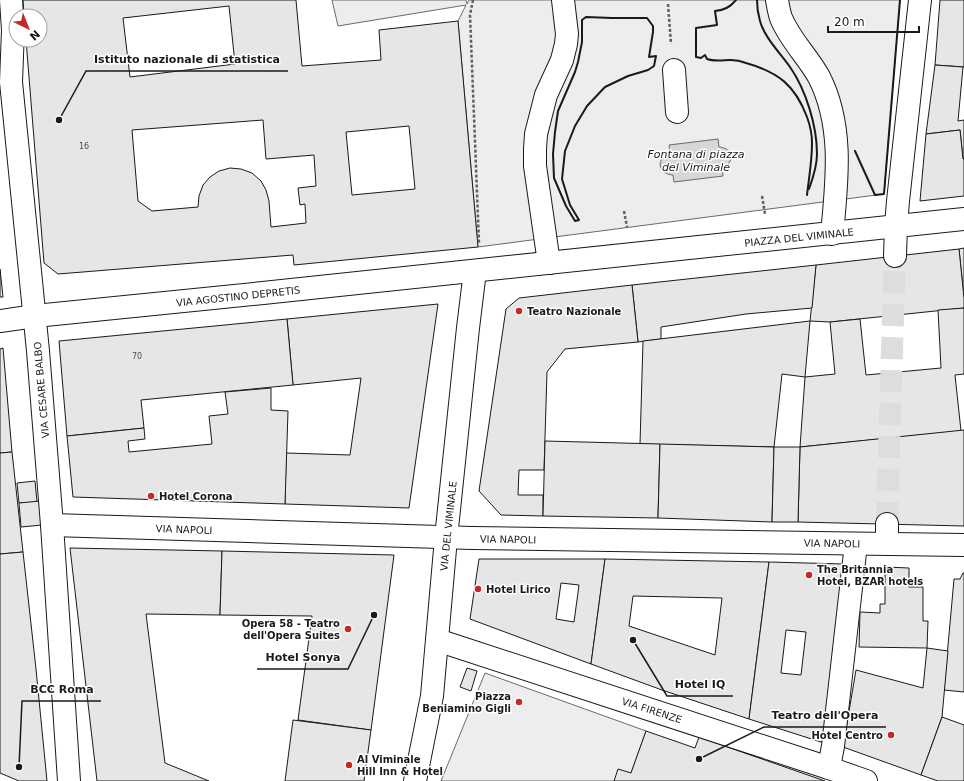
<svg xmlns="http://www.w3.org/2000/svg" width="964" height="781" font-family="'DejaVu Sans',sans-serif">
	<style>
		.built { fill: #ededed; stroke: #6a6a6a }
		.water { fill: #d7d7d7; stroke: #6a6a6a }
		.building { fill: #e6e6e6; stroke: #1a1a1a; fill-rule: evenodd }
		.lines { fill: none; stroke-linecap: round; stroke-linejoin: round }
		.minor-tunnel { stroke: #ddd; stroke-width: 22; stroke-dasharray: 22 11; stroke-linecap: butt }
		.minor-casing { stroke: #1a1a1a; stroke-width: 24 }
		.path { stroke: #5f5f5f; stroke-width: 2.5; stroke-dasharray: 3 2; stroke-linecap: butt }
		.minor { stroke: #fff; stroke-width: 22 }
		.wall { stroke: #1a1a1a; stroke-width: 2 }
		.poi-dot { fill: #c62828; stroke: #fff; stroke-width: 1.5 }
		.labels { text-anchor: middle; stroke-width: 3; stroke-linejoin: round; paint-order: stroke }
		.number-label { font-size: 8px; fill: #4d4d4d }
		.street-label { font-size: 10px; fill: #1a1a1a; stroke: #fff }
		.poi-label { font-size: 10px; font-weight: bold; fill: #1a1a1a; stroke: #fff; text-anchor: start }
		.water-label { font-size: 11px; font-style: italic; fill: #1a1a1a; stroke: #fff }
		.leader { fill: none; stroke: #1a1a1a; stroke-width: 1.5 }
		.callout-dot { fill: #1a1a1a; stroke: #fff; stroke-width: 1.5 }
		.callout-label { font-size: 11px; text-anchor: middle; font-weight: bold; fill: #1a1a1a; stroke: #fff; stroke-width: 3; stroke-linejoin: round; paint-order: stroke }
	</style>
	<rect width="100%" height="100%" fill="#fff"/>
	<g class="built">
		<polygon points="332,0 466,0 467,4 469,0 900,0 884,194 478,247 458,21 466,5 338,26"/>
		<polygon points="485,673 646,731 631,773 614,781 441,781"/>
	</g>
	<path class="water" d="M718,139l1,8c15,1 16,16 3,21l1,8 -49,6 -1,-7c-16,-1 -17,-18 -3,-22l-1,-8z"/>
	<g class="building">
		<path d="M23,0h273l6,66 79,-6 -2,-30 79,-9 20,226 -184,18 -1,-10 -235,19 -14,-11 -18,-223h14v-24h-16zM229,6l6,58 -105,13 -7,-59zM263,120l3,39 48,-4 2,31 -18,2 2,17 5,-1 1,19 -35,4 -2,-26 -3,-11 -5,-9 -9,-8 -11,-4 -11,-1 -11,3 -9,6 -7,8 -4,11 -1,11 -46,4 -14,-10 -6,-71zM409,126l6,63 -63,6 -6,-63z"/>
		<polygon points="940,0 964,0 964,67 935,65"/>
		<polygon points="935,65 963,67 958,121 964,120 964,159 963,159 960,130 926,134"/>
		<polygon points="960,130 963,159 964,159 964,196 920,201 926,134"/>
		<polygon points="964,248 964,298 959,249"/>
		<polygon points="959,249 964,298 964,308 830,322 810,321 816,265"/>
		<polygon points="816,265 812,308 746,314 661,327 661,339 638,342 632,285"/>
		<polygon points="0,269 3,297 0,297"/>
		<polygon points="632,285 638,342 565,349 547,372 544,470 519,470 518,495 543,495 543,516 501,515 479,491 506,309 519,298"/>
		<polygon points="438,304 409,508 285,504 286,453 350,455 361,378 293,385 287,319"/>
		<polygon points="964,308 964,374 955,375 961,431 800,447 805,377 835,374 830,322 860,319 866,375 941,368 938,310"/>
		<polygon points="287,319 293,385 141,400 144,428 67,436 59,341"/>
		<polygon points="810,321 805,377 782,374 774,447 640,444 643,341"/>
		<polygon points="3,348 12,452 0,453 0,349"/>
		<polygon points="271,388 271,410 288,411 285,504 73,497 67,436 144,428 145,439 128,441 129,452 212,444 209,416 228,414 225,392"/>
		<polygon points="964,430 964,526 798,522 800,447"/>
		<polygon points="545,441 660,444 658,518 543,516"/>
		<polygon points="660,444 774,447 772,522 658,518"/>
		<polygon points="774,447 800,447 798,522 772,522"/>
		<polygon points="12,452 23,552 0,554 0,453"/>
		<polygon points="35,481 37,502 19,503 17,483"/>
		<polygon points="40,501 42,525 21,527 19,503"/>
		<polygon points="70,548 222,551 220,615 146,614 165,763 209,781 97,781"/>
		<polygon points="222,551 394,555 371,730 298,720 312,616 220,615"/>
		<polygon points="23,552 36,669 47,781 19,781 0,773 0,554"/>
		<path d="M479,559h126l-14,105 -121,-45zM561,583l18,2 -5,37 -18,-3z"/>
		<path d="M605,559l164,3 -20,157 -87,-29 -71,-26zM633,596l89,2 -7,57 -86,-29z"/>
		<path d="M769,562l75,2 -20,179 -75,-24zM786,630l20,2 -5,43 -20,-2z"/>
		<polygon points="885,567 909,568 909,587 923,587 923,621 928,621 927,648 859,647 860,612 880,613 880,604 885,604"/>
		<polygon points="963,573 964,573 964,692 944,690 954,579 960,579"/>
		<polygon points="927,648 948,651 942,717 921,775 843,747 856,670 923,688"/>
		<polygon points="467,668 477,671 471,691 460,687"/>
		<polygon points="942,717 964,725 964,781 938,781 921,775"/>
		<polygon points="293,720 371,730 364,781 285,781"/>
		<polygon points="646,731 695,748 699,737 825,781 614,781 618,769 631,773"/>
	</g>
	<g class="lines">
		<polyline class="minor-tunnel" points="887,524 893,316 895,256"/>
		<defs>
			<g id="minor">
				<polyline points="11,0 13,30 11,82 38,351 52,525 69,781"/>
				<path d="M777,0c1,6 2,12 4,18 9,22 27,39 38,59 25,49 18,104 13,157"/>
				<polyline points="674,70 677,112"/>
				<polyline points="895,256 896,226 898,201 920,0"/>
				<polyline points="549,263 535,166 535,149 536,134 546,95 562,60 566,44 567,34 563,0"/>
				<polyline points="0,321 35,316 263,293 964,219"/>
				<polyline points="887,524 887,544"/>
				<polyline points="52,525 472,538 964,545"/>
				<polyline points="437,640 829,768 866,781"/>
				<polyline points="829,768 833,746 856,544"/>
				<polyline points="415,781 432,696 446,538 468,328 475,271"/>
			</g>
		</defs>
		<use href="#minor" class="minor-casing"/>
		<g class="path">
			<polyline points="473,0 470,15 479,243"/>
			<polyline points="668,4 671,44"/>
			<polyline points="762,196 765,214"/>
			<polyline points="624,211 627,227"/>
		</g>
		<use href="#minor" class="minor"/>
		<g class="wall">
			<path d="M736,0c-6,7 -11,10 -21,11l2,14 -21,3v29l5,1 4,-3 2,4c8,3 16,1 24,1 5,0 10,1 15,3 32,9 49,22 61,54 3,8 5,17 5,26 0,18 -3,35 -5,52"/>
			<path d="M757,0c0,7 1,14 3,21 4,16 21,33 30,46 16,23 27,59 27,87 0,12 -4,24 -8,35"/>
			<polygon points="586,17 612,18 647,18 653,26 653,32 649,57 656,56 654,66 648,70 628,76 605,87 587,106 575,126 565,151 562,179 570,205 579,220 575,221 566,206 554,178 553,154 555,132 558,111 575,72 578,62 582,42 582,20"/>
			<polyline points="855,151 875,195 884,194 900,0"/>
		</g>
	</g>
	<g class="poi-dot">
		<circle cx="519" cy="311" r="4"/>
		<circle cx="151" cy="496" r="4"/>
		<circle cx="809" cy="575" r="4"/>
		<circle cx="478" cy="589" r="4"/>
		<circle cx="348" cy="629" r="4"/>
		<circle cx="519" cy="702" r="4"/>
		<circle cx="891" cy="735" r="4"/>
		<circle cx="349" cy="765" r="4"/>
	</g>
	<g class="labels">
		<g class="number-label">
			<text x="84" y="149">16</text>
			<text x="137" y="359">70</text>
		</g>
		<g class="street-label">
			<text transform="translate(799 237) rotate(-6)" y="4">PIAZZA DEL VIMINALE</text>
			<text transform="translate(238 296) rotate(-6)" y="4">VIA AGOSTINO DEPRETIS</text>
			<text transform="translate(41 390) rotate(-95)" y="4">VIA CESARE BALBO</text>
			<text transform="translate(448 526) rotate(-84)" y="4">VIA DEL VIMINALE</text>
			<text transform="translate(184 529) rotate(2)" y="4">VIA NAPOLI</text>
			<text transform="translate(508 539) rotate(1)" y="4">VIA NAPOLI</text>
			<text transform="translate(832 543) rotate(1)" y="4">VIA NAPOLI</text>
			<text transform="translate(652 710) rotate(18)" y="4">VIA FIRENZE</text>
		</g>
		<g class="poi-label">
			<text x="527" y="315">Teatro Nazionale</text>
			<text x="159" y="500">Hotel Corona</text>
			<text x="817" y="573">The Britannia<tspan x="817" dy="12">Hotel, BZAR hotels</tspan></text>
			<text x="486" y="593">Hotel Lirico</text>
			<text x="340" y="627" text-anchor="end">Opera 58 - Teatro<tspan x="340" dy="12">dell'Opera Suites</tspan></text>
			<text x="511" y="700" text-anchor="end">Piazza<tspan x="511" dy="12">Beniamino Gigli</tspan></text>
			<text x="883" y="739" text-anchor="end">Hotel Centro</text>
			<text x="357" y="763">Al Viminale<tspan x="357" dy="12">Hill Inn &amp; Hotel</tspan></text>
		</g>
		<g class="water-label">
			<text x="696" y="158">Fontana di piazza<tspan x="696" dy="13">del Viminale</tspan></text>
		</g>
	</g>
	<path class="leader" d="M59 120L86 71H288M374 615L348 669H257M633 640L667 696H733M19 767L22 701H101M699 759L764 727H886"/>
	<g class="callout-dot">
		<circle cx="59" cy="120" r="4"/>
		<circle cx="374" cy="615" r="4"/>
		<circle cx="633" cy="640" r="4"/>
		<circle cx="19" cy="767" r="4"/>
		<circle cx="699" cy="759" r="4"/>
	</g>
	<g class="callout-label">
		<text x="187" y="63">Istituto nazionale di statistica</text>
		<text x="303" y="661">Hotel Sonya</text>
		<text x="700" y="688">Hotel IQ</text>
		<text x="62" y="693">BCC Roma</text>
		<text x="825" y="719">Teatro dell'Opera</text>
	</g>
	<g transform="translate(28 28) rotate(137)"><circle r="19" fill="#ffffff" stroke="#a3a3a3"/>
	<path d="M0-3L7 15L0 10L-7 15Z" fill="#c62828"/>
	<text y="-6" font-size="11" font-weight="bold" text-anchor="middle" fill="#1a1a1a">N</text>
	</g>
	<path d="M828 26v6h91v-6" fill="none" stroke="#1a1a1a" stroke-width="2"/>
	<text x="834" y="26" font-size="12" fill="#1a1a1a" stroke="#ffffff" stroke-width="3" paint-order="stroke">20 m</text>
</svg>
